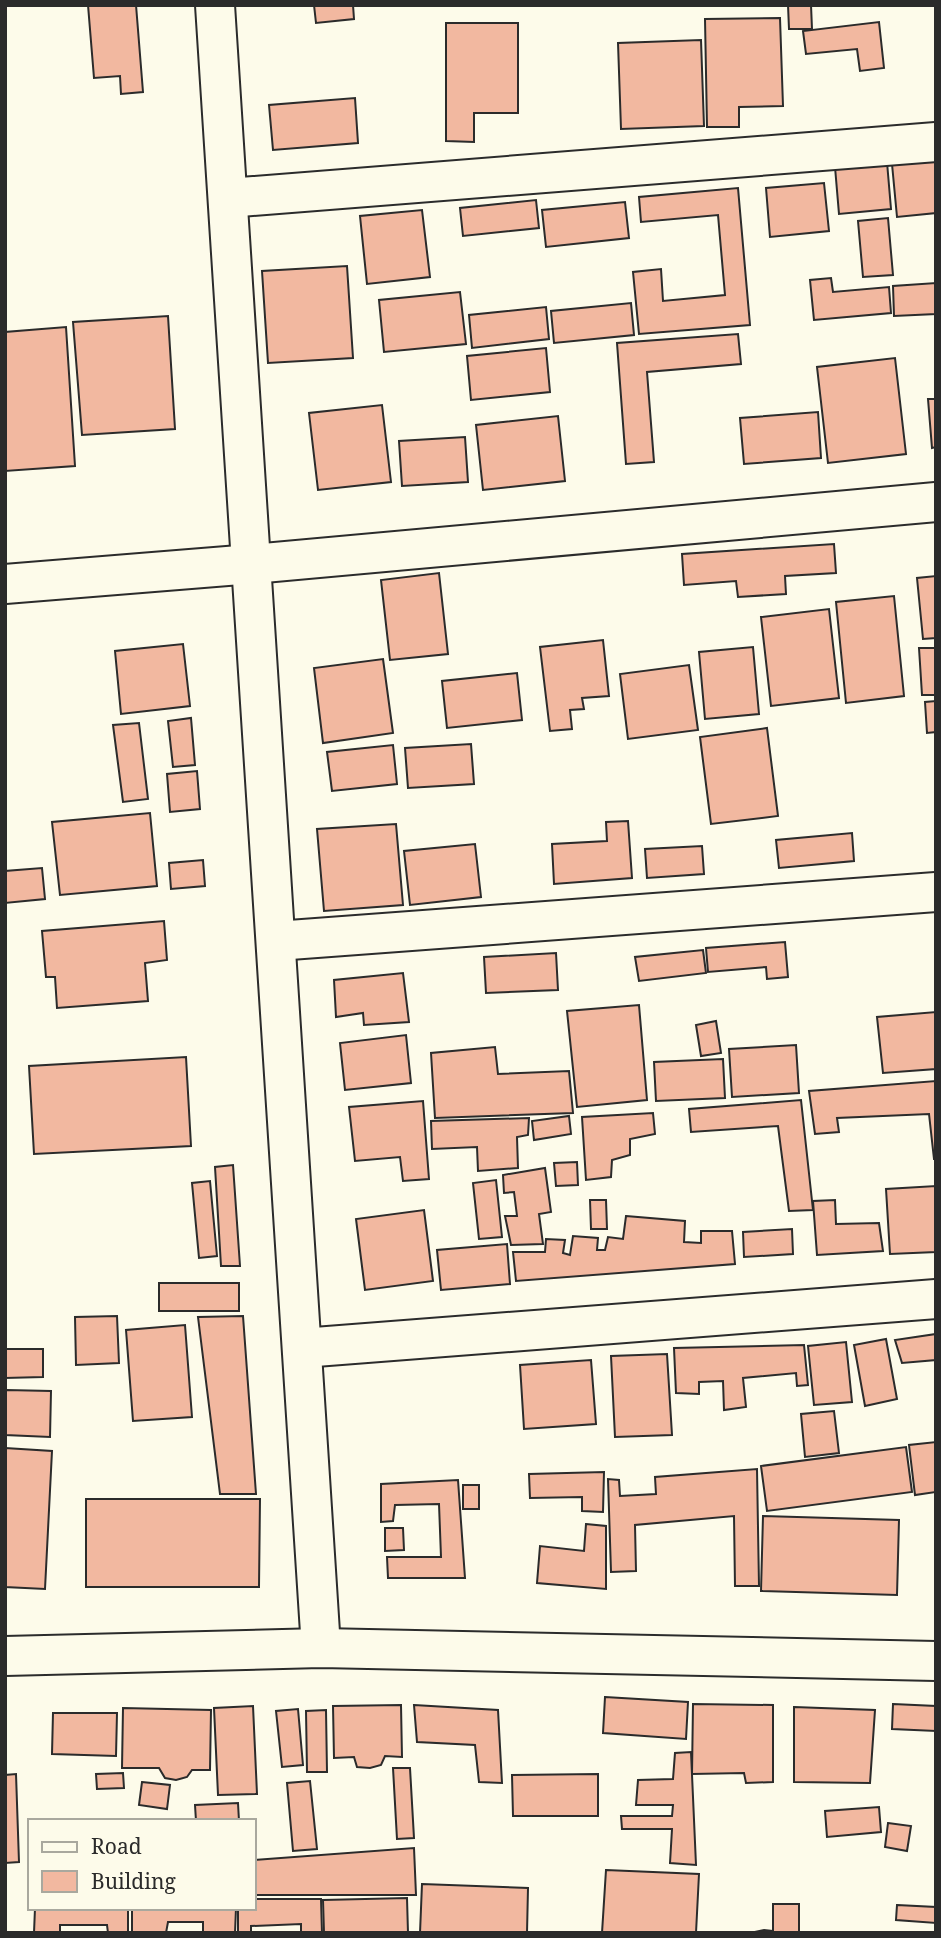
<svg xmlns="http://www.w3.org/2000/svg" width="941" height="1938" font-family="'Noto Serif',serif">
	<style>
		.building { fill: #f2b8a0; stroke: #2b2b2b; stroke-width: 2 }
		.lines { fill: none; stroke-linecap: round; stroke-linejoin: round }
		.minor-casing { stroke: #2b2b2b; stroke-width: 42 }
		.minor { stroke: #fdfbea; stroke-width: 38 }
	</style>
	<rect width="100%" height="100%" fill="#fdfbea"/>
	<g class="building">
		<polygon points="88,5 136,5 143,92 121,94 120,76 94,78"/>
		<polygon points="314,5 353,5 354,19 316,23"/>
		<polygon points="788,5 811,5 812,29 789,29"/>
		<polygon points="780,18 783,106 739,107 739,127 707,127 705,19"/>
		<polygon points="879,22 884,68 860,71 857,49 806,54 803,31"/>
		<polygon points="446,23 518,23 518,113 474,113 474,142 446,141"/>
		<polygon points="701,40 704,126 621,129 618,43"/>
		<polygon points="355,98 358,143 273,150 269,105"/>
		<polygon points="936,159 936,213 897,217 892,164"/>
		<polygon points="887,162 891,209 839,214 835,167"/>
		<polygon points="824,183 829,231 770,237 766,188"/>
		<polygon points="738,188 750,325 639,334 633,272 661,269 663,301 725,295 718,215 641,222 639,197"/>
		<polygon points="536,200 539,228 463,236 460,208"/>
		<polygon points="625,202 629,238 546,247 542,210"/>
		<polygon points="422,210 430,277 367,284 360,216"/>
		<polygon points="888,218 893,275 863,277 858,221"/>
		<polygon points="347,266 353,358 268,363 262,271"/>
		<polygon points="831,278 833,292 889,287 891,313 814,320 810,280"/>
		<polygon points="936,283 936,314 894,316 893,286"/>
		<polygon points="460,292 466,344 384,352 379,300"/>
		<polygon points="631,303 634,335 554,343 551,311"/>
		<polygon points="546,307 549,339 472,348 469,315"/>
		<polygon points="168,316 175,429 82,435 73,322"/>
		<polygon points="66,327 75,466 5,471 5,332"/>
		<polygon points="738,334 741,364 647,372 654,462 626,464 617,343"/>
		<polygon points="546,348 550,392 471,400 467,356"/>
		<polygon points="895,358 906,454 828,463 817,367"/>
		<polygon points="928,399 936,399 936,447 932,448"/>
		<polygon points="382,405 391,482 318,490 309,413"/>
		<polygon points="818,412 821,458 744,464 740,418"/>
		<polygon points="558,416 565,481 483,490 476,425"/>
		<polygon points="465,437 468,482 402,486 399,441"/>
		<polygon points="834,544 836,573 785,576 786,594 738,597 736,581 684,585 682,554"/>
		<polygon points="439,573 448,654 390,660 381,580"/>
		<polygon points="936,576 936,638 923,639 917,578"/>
		<polygon points="894,596 904,696 846,703 836,602"/>
		<polygon points="829,609 839,698 771,706 761,617"/>
		<polygon points="603,640 609,696 582,698 584,709 570,710 572,729 550,731 540,647"/>
		<polygon points="183,644 190,706 121,714 115,651"/>
		<polygon points="753,647 759,714 705,719 699,652"/>
		<polygon points="919,648 936,648 936,695 922,695"/>
		<polygon points="383,659 393,733 323,743 314,668"/>
		<polygon points="689,665 698,730 628,739 620,674"/>
		<polygon points="517,673 522,720 447,728 442,681"/>
		<polygon points="936,701 936,732 927,733 925,702"/>
		<polygon points="191,718 195,765 173,767 168,721"/>
		<polygon points="139,723 148,799 123,802 113,725"/>
		<polygon points="767,728 778,816 711,824 700,737"/>
		<polygon points="471,744 474,784 408,788 405,748"/>
		<polygon points="393,745 397,784 332,791 327,752"/>
		<polygon points="197,771 200,809 170,812 167,774"/>
		<polygon points="150,813 157,886 60,895 52,822"/>
		<polygon points="628,821 632,878 554,884 552,844 607,841 606,822"/>
		<polygon points="396,824 403,905 324,911 317,829"/>
		<polygon points="852,833 854,861 779,868 776,840"/>
		<polygon points="475,844 481,897 410,905 404,851"/>
		<polygon points="702,846 704,874 647,878 645,849"/>
		<polygon points="203,860 205,886 171,889 169,863"/>
		<polygon points="42,868 45,899 5,903 5,871"/>
		<polygon points="164,921 167,960 145,963 148,1001 57,1008 55,977 46,977 42,931"/>
		<polygon points="785,942 788,977 767,979 766,967 708,972 706,948"/>
		<polygon points="703,950 706,973 639,981 635,957"/>
		<polygon points="556,953 558,990 486,993 484,957"/>
		<polygon points="403,973 409,1022 364,1025 363,1013 336,1017 334,980"/>
		<polygon points="639,1005 647,1100 577,1107 567,1011"/>
		<polygon points="936,1012 936,1069 883,1073 877,1017"/>
		<polygon points="716,1021 721,1053 701,1056 696,1025"/>
		<polygon points="406,1035 411,1083 345,1090 340,1043"/>
		<polygon points="796,1045 799,1093 732,1097 729,1049"/>
		<polygon points="495,1047 498,1074 569,1071 573,1113 435,1118 431,1053"/>
		<polygon points="186,1057 191,1146 34,1154 29,1066"/>
		<polygon points="723,1059 725,1098 656,1101 654,1062"/>
		<polygon points="936,1081 936,1159 934,1159 929,1114 837,1118 839,1132 815,1134 809,1091"/>
		<polygon points="801,1100 813,1210 789,1211 778,1126 691,1132 689,1109"/>
		<polygon points="423,1101 429,1179 403,1181 400,1157 355,1161 349,1107"/>
		<polygon points="653,1113 655,1134 630,1139 630,1155 612,1160 611,1177 586,1180 582,1117"/>
		<polygon points="569,1116 571,1134 534,1140 532,1121"/>
		<polygon points="529,1118 528,1135 517,1137 518,1168 478,1171 477,1147 432,1149 431,1121"/>
		<polygon points="577,1162 578,1185 556,1186 554,1163"/>
		<polygon points="233,1165 240,1266 221,1266 215,1167"/>
		<polygon points="545,1168 551,1212 539,1214 543,1244 511,1245 505,1216 517,1216 514,1192 504,1193 503,1175"/>
		<polygon points="496,1180 502,1237 479,1239 473,1183"/>
		<polygon points="210,1181 217,1256 199,1258 192,1183"/>
		<polygon points="936,1186 936,1252 890,1254 886,1189"/>
		<polygon points="590,1200 606,1200 607,1229 591,1229"/>
		<polygon points="835,1200 836,1224 879,1223 883,1251 817,1255 813,1201"/>
		<polygon points="424,1210 433,1281 365,1290 356,1219"/>
		<polygon points="626,1216 685,1221 684,1242 701,1243 701,1231 732,1231 735,1264 516,1281 513,1252 545,1252 546,1239 565,1240 563,1253 570,1255 573,1236 598,1238 597,1250 605,1250 608,1237 623,1239"/>
		<polygon points="792,1229 793,1254 744,1257 743,1232"/>
		<polygon points="507,1244 510,1284 441,1290 437,1250"/>
		<rect x="159" y="1283" width="80" height="28"/>
		<polygon points="117,1316 119,1363 76,1365 75,1317"/>
		<polygon points="243,1316 256,1494 220,1494 198,1317"/>
		<polygon points="185,1325 192,1417 133,1421 126,1330"/>
		<polygon points="936,1334 936,1360 902,1363 895,1340"/>
		<polygon points="886,1339 897,1399 865,1406 854,1345"/>
		<polygon points="846,1342 852,1402 814,1405 808,1346"/>
		<polygon points="804,1345 808,1385 797,1386 796,1373 743,1378 746,1407 724,1410 723,1381 699,1382 699,1394 676,1393 674,1348"/>
		<polygon points="5,1349 43,1349 43,1377 5,1378"/>
		<polygon points="667,1354 672,1435 615,1437 611,1356"/>
		<polygon points="591,1360 596,1424 524,1429 520,1365"/>
		<polygon points="6,1390 51,1391 50,1437 5,1435"/>
		<polygon points="834,1411 839,1453 805,1457 801,1414"/>
		<polygon points="936,1442 936,1492 915,1495 909,1445"/>
		<polygon points="906,1447 912,1492 767,1511 761,1466"/>
		<polygon points="5,1448 52,1451 45,1589 5,1587"/>
		<polygon points="757,1469 759,1586 735,1586 734,1516 635,1525 636,1571 611,1572 608,1479 619,1480 620,1496 656,1494 655,1477"/>
		<polygon points="604,1472 603,1512 582,1511 582,1497 530,1498 529,1474"/>
		<polygon points="458,1480 465,1578 388,1578 387,1557 441,1557 439,1504 395,1505 393,1521 381,1522 381,1484"/>
		<rect x="463" y="1485" width="16" height="24"/>
		<polygon points="86,1499 260,1499 259,1587 86,1587"/>
		<polygon points="763,1516 899,1520 897,1595 761,1591"/>
		<polygon points="586,1524 606,1526 606,1589 537,1583 540,1546 584,1551"/>
		<polygon points="385,1528 403,1528 404,1550 385,1551"/>
		<polygon points="605,1697 688,1702 686,1739 603,1733"/>
		<polygon points="693,1704 773,1705 773,1782 746,1783 744,1773 692,1774"/>
		<polygon points="893,1704 936,1706 936,1731 892,1729"/>
		<polygon points="401,1705 402,1757 385,1756 381,1765 370,1768 357,1767 354,1757 334,1758 333,1706"/>
		<polygon points="414,1705 498,1710 502,1783 479,1782 475,1745 417,1742"/>
		<polygon points="253,1706 257,1794 218,1795 214,1708"/>
		<polygon points="794,1707 875,1710 870,1783 794,1782"/>
		<polygon points="123,1708 211,1710 210,1770 192,1770 187,1777 176,1780 165,1778 159,1768 122,1768"/>
		<polygon points="298,1709 303,1765 282,1767 276,1711"/>
		<polygon points="326,1710 327,1772 307,1772 306,1711"/>
		<polygon points="53,1713 117,1713 116,1756 52,1754"/>
		<polygon points="691,1752 696,1865 670,1863 672,1829 622,1829 621,1816 672,1816 673,1805 636,1805 638,1780 673,1779 675,1753"/>
		<polygon points="393,1768 410,1768 414,1838 397,1839"/>
		<polygon points="123,1773 124,1788 97,1789 96,1774"/>
		<polygon points="16,1774 19,1862 5,1863 5,1775"/>
		<polygon points="598,1774 598,1816 513,1816 512,1775"/>
		<polygon points="310,1781 317,1849 293,1851 287,1783"/>
		<polygon points="142,1782 170,1785 167,1809 139,1805"/>
		<polygon points="238,1803 239,1821 196,1821 195,1805"/>
		<polygon points="879,1807 881,1832 827,1837 825,1811"/>
		<polygon points="888,1823 911,1826 907,1851 885,1847"/>
		<polygon points="414,1848 416,1895 254,1895 254,1860"/>
		<polygon points="606,1870 699,1874 696,1933 602,1933"/>
		<polygon points="422,1884 528,1888 527,1933 420,1933"/>
		<polygon points="407,1898 408,1933 324,1933 323,1900"/>
		<polygon points="254,1899 321,1899 322,1933 301,1933 301,1924 251,1926 251,1933 238,1933 238,1908 254,1908"/>
		<polygon points="773,1904 799,1904 799,1933 750,1933 764,1930 773,1931"/>
		<polygon points="897,1905 936,1907 936,1923 896,1920"/>
		<polygon points="35,1908 128,1908 128,1933 108,1933 107,1925 60,1925 60,1933 34,1933"/>
		<polygon points="132,1908 236,1908 235,1933 203,1933 203,1922 168,1922 166,1933 132,1933"/>
	</g>
	<g class="lines">
		<defs>
			<g id="minor">
				<polyline points="215,5 321,1648"/>
				<polyline points="228,198 936,142"/>
				<polyline points="5,584 252,564 936,502"/>
				<polyline points="276,941 936,892"/>
				<polyline points="302,1348 936,1299"/>
				<polyline points="5,1656 321,1648 936,1661"/>
			</g>
		</defs>
		<use href="#minor" class="minor-casing"/>
		<use href="#minor" class="minor"/>
	</g>
	<rect width="941" height="1938" fill="none" stroke="#2b2b2b" stroke-width="14"/>
	<rect x="28" y="1819" width="228" height="91" fill="#fdfbea" stroke="#a9a89e" stroke-width="2"/>
	<rect x="42" y="1842" width="35" height="10" fill="#fdfbea" stroke="#a9a89e" stroke-width="2"/>
	<text x="91" y="1854" font-size="21" fill="#2b2b2b">Road</text>
	<rect x="42" y="1871" width="35" height="21" fill="#f2b8a0" stroke="#a9a89e" stroke-width="2"/>
	<text x="91" y="1889" font-size="21" fill="#2b2b2b">Building</text>
</svg>
